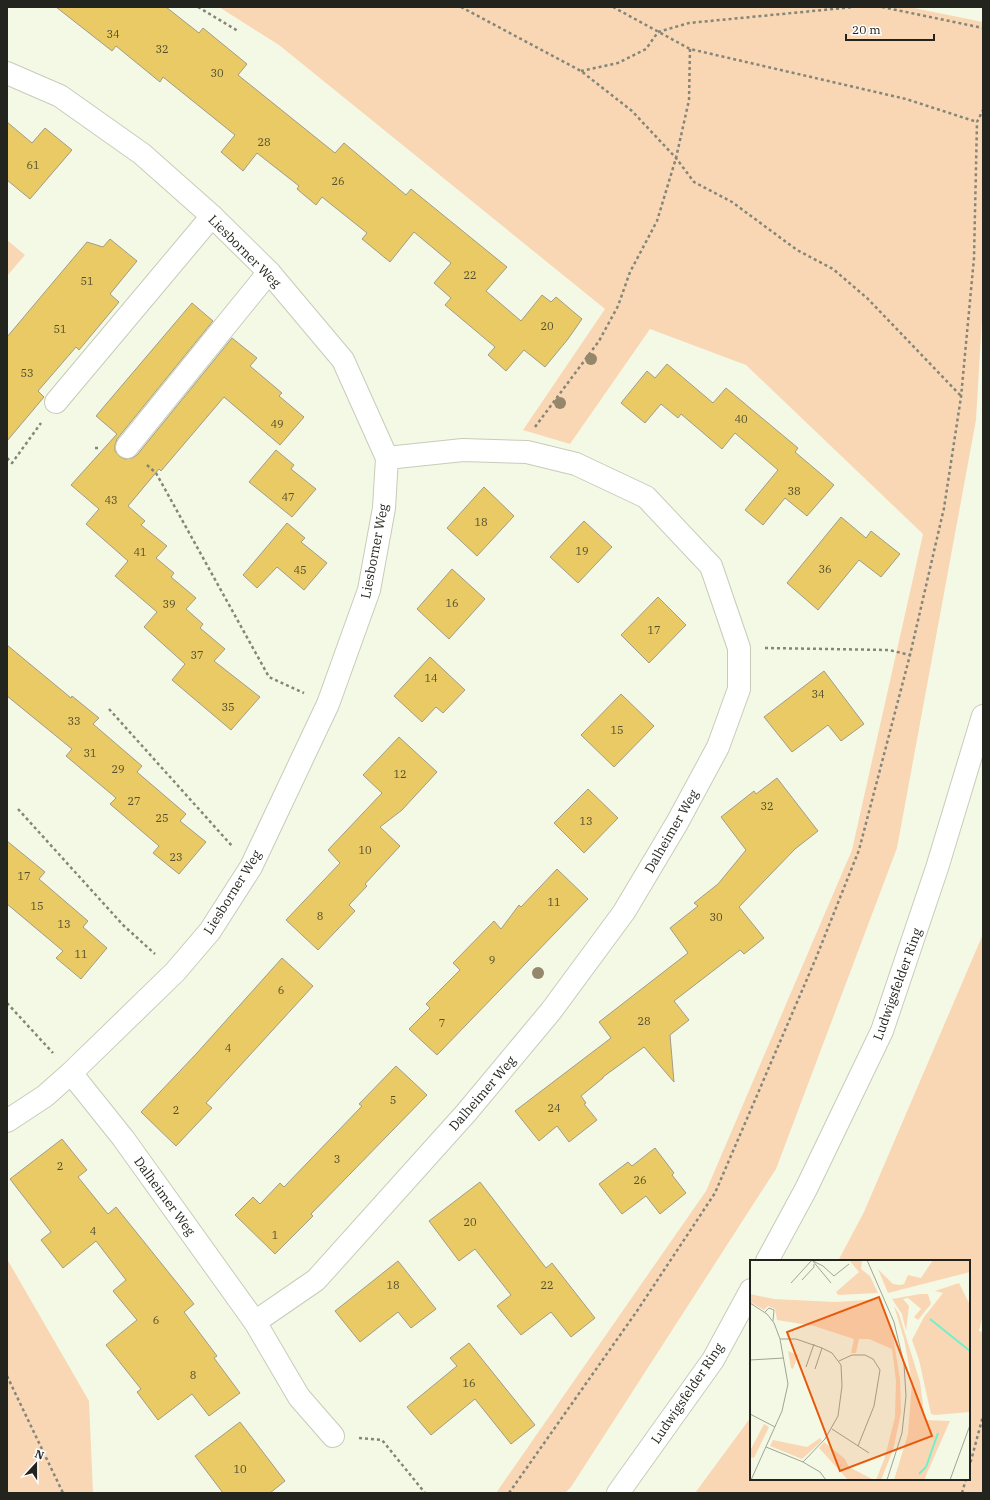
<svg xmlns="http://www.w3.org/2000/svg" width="990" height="1500" font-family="'IBM Plex Serif',serif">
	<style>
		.green { fill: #fad7b4 }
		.building { fill: #e9ca64; stroke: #a19c89 }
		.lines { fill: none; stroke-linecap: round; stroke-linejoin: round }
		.minor-casing { stroke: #c7ccb9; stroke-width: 24 }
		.major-casing { stroke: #c7ccb9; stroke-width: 24 }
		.path { stroke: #838679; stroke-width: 2.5; stroke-dasharray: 3 3; stroke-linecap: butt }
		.minor { stroke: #fff; stroke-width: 22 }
		.major { stroke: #fff; stroke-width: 22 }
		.tree { fill: #94876b }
		.labels { text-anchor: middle; stroke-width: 3; stroke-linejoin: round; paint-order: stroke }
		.number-label { font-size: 11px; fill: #544e2f }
		.street-label { font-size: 13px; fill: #22241d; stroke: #fff }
		.inset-river { fill: none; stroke: #70f0cc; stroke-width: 2 }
		.inset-road { fill: none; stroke: #a0a495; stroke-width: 1 }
		.view { fill: #e8590c; fill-opacity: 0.15; stroke: #e8590c; stroke-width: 2 }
		.inset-edge { fill: none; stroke: #22241d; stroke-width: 2 }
	</style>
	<rect width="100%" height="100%" fill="#f4f9e5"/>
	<g class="green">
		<polygon points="219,7 909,7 983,22 983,302 976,420 897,848 776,1169 571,1487 565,1493 496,1493 706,1191 852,850 923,534 746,365 650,329 570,444 523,430 605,309 279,45"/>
		<polygon points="7,240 25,255 7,276"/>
		<polygon points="983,934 983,1315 979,1331 983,1332 983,1493 695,1493 751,1417 751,1479 969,1479 969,1261 838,1261 864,1212"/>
		<polygon points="7,1259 89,1401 93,1493 7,1493"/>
	</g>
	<g class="building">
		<polygon points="56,7 166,7 199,33 203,28 247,64 238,75 335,153 344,143 406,195 411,189 507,267 486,291 521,321 542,295 551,302 556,297 582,319 568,339 545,367 524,350 506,371 488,355 495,347 445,305 451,298 434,283 451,263 414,232 390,262 362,239 367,233 322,197 316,205 297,189 299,186 257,153 243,171 221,152 235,135 163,77 160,82 116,46 112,51"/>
		<polygon points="7,122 32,143 45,128 72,150 30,199 7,180"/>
		<polygon points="110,239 137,261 110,294 119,302 79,350 76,347 38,391 44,397 7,441 7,337 87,242 103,247"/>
		<polygon points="192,303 213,321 117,439 115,445 115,451 119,456 125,459 132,458 137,455 232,338 257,358 250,366 282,393 279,396 304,417 280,445 224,397 161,471 159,469 128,506 145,521 141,525 167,546 156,558 174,573 171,577 196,598 186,609 203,624 200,628 225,649 214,661 260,697 231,730 172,680 185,664 144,627 157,612 115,576 128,561 86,524 99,509 71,485 117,434 96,416"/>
		<polygon points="667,364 713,403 726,388 798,448 795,452 834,485 807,516 785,498 763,525 745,510 778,470 735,433 722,449 681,414 678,418 661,404 645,423 621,403 647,371 655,378"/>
		<polygon points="276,450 294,465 291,469 316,489 292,517 249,482"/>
		<polygon points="484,487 514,516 477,556 447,528"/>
		<polygon points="841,517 866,538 871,531 900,554 881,577 859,560 818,610 787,583"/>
		<polygon points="584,521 612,547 578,583 550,557"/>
		<polygon points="287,523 305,538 301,542 327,563 304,590 277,567 257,588 243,575"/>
		<polygon points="452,569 485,599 449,639 417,609"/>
		<polygon points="658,597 686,625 649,663 621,635"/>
		<polygon points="7,645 71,698 72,696 99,718 93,724 142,766 137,772 186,814 180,821 206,842 179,874 153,853 159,846 110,804 116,798 66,756 72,749 7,696"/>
		<polygon points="430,657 465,690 443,713 436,707 422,722 394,696"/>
		<polygon points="824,671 864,724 841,741 828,725 792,752 764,717"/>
		<polygon points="621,694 654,726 614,767 581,735"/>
		<polygon points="399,737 437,772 402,810 380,827 400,846 365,884 367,886 349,905 355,911 318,950 286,920 340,863 328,850 382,793 363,775"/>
		<polygon points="777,778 818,831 795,849 739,907 764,938 744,954 740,950 674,1001 689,1020 670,1035 674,1082 644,1047 603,1077 603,1078 581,1096 586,1103 584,1104 597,1120 569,1142 557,1126 539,1141 515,1111 611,1038 599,1022 688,953 670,928 698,906 694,903 718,884 746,850 721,817 754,791 756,794"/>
		<polygon points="588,789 618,818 584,853 554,823"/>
		<polygon points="7,841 45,872 39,879 88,921 83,927 107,948 81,979 56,958 63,951 7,904"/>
		<polygon points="557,869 588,899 437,1055 409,1029 430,1008 426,1004 460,970 453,963 494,921 501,929 519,905 521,907"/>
		<polygon points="282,958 313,986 206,1103 212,1108 176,1146 141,1112 197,1053"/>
		<polygon points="396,1066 427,1095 311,1214 313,1216 275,1254 235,1215 253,1197 260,1204 280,1183 284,1187 362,1106 359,1104"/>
		<polygon points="62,1139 87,1170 78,1177 108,1214 116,1207 194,1304 184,1312 217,1356 214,1358 240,1393 209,1416 192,1394 158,1420 137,1392 141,1389 106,1345 137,1320 113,1291 126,1280 96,1241 63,1268 41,1240 51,1232 10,1179"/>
		<polygon points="655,1148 674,1173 672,1175 686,1193 660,1214 646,1196 622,1214 599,1184 628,1162 632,1166"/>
		<polygon points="480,1182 546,1268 552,1263 595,1318 571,1337 551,1312 521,1335 497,1306 511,1295 475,1249 459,1261 429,1221"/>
		<polygon points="398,1261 436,1309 411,1328 398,1312 360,1342 335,1311"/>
		<polygon points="469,1343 535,1425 511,1444 475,1399 431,1435 407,1407 457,1366 450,1358"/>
		<polygon points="240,1422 285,1481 270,1493 223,1493 195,1456"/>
	</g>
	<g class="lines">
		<defs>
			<g id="minor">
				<polyline points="7,73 60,96 142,154 212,216 269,272 343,360 387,458 384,508 369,590 328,704 251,867 210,931 175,972 71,1073 45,1096 7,1121"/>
				<polyline points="56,402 212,216"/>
				<polyline points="127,447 269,272"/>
				<polyline points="71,1073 123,1138 255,1322 299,1397 333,1436"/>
				<polyline points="255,1322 316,1280 466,1113 551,1011 624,912 677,823 718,747 739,689 739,648 711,566 646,497 576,464 527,452 463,450 387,458"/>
			</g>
			<g id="major">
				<polyline points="767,1261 806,1189 882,1031 937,868 983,716"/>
				<polyline points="618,1493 713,1360 751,1290"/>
			</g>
		</defs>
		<use href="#minor" class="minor-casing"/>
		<use href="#major" class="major-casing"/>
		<g class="path">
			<polyline points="198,7 238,31"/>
			<polyline points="461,7 581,71 632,111 676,158 694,182 732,202 797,250 833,269 867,298 961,396"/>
			<polyline points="613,7 690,49 906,99 977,122"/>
			<polyline points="882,7 983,28"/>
			<polyline points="581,71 618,63 646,49 658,32 689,23 854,7"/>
			<polyline points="535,427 599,341 618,306 630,272 657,221 676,158 689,100 690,49"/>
			<polyline points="95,448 101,448"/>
			<polyline points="7,458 12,463 41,423"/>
			<polyline points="147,465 156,473 269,677 304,693"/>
			<polyline points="765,648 889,650 910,655"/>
			<polyline points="109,709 232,846"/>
			<polyline points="18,809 123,925 155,954"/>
			<polyline points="7,1003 53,1053"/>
			<polyline points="7,1376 63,1493"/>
			<polyline points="359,1438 382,1440 425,1493"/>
			<polyline points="969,1468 983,1416"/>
			<polyline points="509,1493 637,1311 715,1193 816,958 859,850 910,655 944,508 961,397 974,258 977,122 983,110"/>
			<polyline points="962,1493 966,1479"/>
		</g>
		<use href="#minor" class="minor"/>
		<use href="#major" class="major"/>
	</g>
	<g class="tree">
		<circle cx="591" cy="359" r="6"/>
		<circle cx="560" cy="403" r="6"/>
		<circle cx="538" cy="973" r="6"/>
	</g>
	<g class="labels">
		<g class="number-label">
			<text x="113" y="38">34</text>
			<text x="162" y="53">32</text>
			<text x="217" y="77">30</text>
			<text x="264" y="146">28</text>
			<text x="33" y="169">61</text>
			<text x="338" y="185">26</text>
			<text x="470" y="279">22</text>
			<text x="87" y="285">51</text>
			<text x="547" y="330">20</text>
			<text x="60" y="333">51</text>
			<text x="27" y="377">53</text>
			<text x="741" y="423">40</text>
			<text x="277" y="428">49</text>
			<text x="794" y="495">38</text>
			<text x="288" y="501">47</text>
			<text x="111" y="504">43</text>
			<text x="481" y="526">18</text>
			<text x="582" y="555">19</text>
			<text x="140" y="556">41</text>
			<text x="825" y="573">36</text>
			<text x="300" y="574">45</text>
			<text x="452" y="607">16</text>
			<text x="169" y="608">39</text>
			<text x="654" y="634">17</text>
			<text x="197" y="659">37</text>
			<text x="431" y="682">14</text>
			<text x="818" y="698">34</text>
			<text x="228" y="711">35</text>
			<text x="74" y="725">33</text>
			<text x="617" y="734">15</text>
			<text x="90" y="757">31</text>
			<text x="118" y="773">29</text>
			<text x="400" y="778">12</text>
			<text x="134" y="805">27</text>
			<text x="767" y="810">32</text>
			<text x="162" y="822">25</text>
			<text x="586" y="825">13</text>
			<text x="365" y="854">10</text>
			<text x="176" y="861">23</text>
			<text x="24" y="880">17</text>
			<text x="554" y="906">11</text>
			<text x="37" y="910">15</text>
			<text x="320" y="920">8</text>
			<text x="716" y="921">30</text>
			<text x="64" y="928">13</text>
			<text x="81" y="958">11</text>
			<text x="492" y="964">9</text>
			<text x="281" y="994">6</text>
			<text x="644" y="1025">28</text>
			<text x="442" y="1027">7</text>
			<text x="228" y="1052">4</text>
			<text x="393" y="1104">5</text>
			<text x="554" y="1112">24</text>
			<text x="176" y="1114">2</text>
			<text x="337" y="1163">3</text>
			<text x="60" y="1170">2</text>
			<text x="640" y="1184">26</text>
			<text x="470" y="1226">20</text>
			<text x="93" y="1235">4</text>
			<text x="275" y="1239">1</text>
			<text x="393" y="1289">18</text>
			<text x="547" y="1289">22</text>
			<text x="156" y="1324">6</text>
			<text x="193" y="1379">8</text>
			<text x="469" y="1387">16</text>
			<text x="240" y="1473">10</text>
		</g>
		<g class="street-label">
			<text transform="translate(245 251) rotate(45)" y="5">Liesborner Weg</text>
			<text transform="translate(374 551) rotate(-79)" y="5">Liesborner Weg</text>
			<text transform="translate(671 831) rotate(-60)" y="5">Dalheimer Weg</text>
			<text transform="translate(232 892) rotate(-58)" y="5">Liesborner Weg</text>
			<text transform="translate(897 984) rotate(-70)" y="5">Ludwigsfelder Ring</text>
			<text transform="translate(482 1093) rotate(-49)" y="5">Dalheimer Weg</text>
			<text transform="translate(165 1196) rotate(54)" y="5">Dalheimer Weg</text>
			<text transform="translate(687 1393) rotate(-56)" y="5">Ludwigsfelder Ring</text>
		</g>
	</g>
	<g transform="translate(750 1260)">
		<rect width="220" height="220" fill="#f4f9e5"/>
		<path d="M99,0h13l-1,9 9,7 8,17 -40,2 -2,-3 23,-20zM183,0h37v12l-82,21 -10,-24 15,15 7,1 4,-1 4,-9 13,3zM209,23l11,22v107l-35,3 -4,-1 -12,-54 -7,-20 12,-23 19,-24 -8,-2zM0,34l24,5 61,3 46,-3 12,37 7,43 1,34 -8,37 -12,30h-5l9,-23 10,-40 1,-36 -4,-32 -23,-10h-10l-3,14h-5l3,-14 -40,-13 -37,-6 -2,-11 -7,-3 -4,4 -14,-8zM170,34h8l3,10 -13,16 -4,-3 7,-8 -13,-11 -5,1 6,7 -3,25 -4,-17 -10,-15zM144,46l5,8 21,68 5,38 25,1 -26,59h-30l14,-46 4,-52 -8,-43zM38,91l10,4 -5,14 -2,-1zM14,164l5,3 -15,31 -4,-1v-6zM70,178l2,3 -20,18 -32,-13 3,-6 34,7zM74,182l21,17 4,8 25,13h-26l-29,-32z" fill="#fad7b4"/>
		<path class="inset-river" d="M180,59l40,32M169,214l7,-7 12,-34"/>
		<path class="inset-road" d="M62,0l19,23M117,0l27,62 10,42 2,32 -4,37 -15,47M63,1l10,5 11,10 15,-12M52,20l12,-13v-3M41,23l21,-23M0,43l17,11 7,9 6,16 8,45 -6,27 -31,69M15,52l4,-4 5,2 -1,11M30,79h16l26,9 10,5 9,12 1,21 -4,30 -13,23 -22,23M0,100l34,-2M89,101l13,-6h13l8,4 7,11 -6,36 -16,40M56,107l8,-23M65,109l7,-21M0,154l25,13M82,169l37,24M16,187l37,15 17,10 6,8M200,220l20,-55"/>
		<path class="view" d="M129,37l53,139 -92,35 -53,-139z"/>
		<rect width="220" height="220" class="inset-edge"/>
	</g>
	<rect width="990" height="1500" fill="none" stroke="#22241d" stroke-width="16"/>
	<g transform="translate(36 1464) rotate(21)" stroke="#ffffff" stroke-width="3" paint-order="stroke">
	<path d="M0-3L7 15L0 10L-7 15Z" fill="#22241d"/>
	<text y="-6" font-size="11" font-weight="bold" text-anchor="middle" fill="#22241d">N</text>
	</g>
	<path d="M846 34v6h88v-6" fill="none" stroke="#22241d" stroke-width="2"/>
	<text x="852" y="34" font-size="12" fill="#22241d" stroke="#ffffff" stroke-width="3" paint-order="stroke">20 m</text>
</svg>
